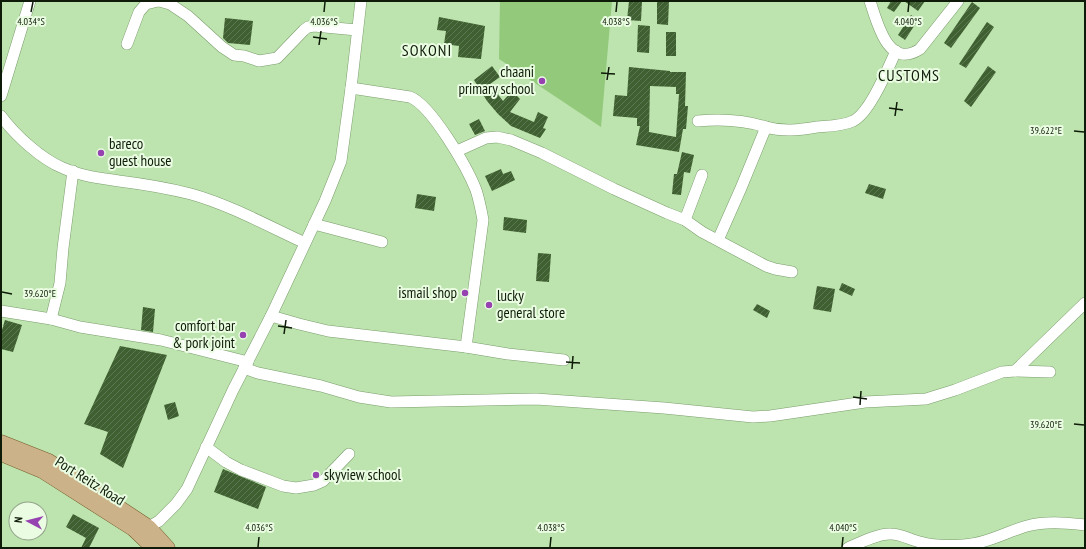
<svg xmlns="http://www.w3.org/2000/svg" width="1086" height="549" font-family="'PT Sans Narrow',sans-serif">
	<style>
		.park { fill: #92c97b }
		.building { fill: url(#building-hatch); fill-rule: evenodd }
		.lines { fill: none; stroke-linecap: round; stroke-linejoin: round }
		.minor-casing { stroke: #7a9e6c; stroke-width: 12 }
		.major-casing { stroke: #735c28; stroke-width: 15 }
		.minor { stroke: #fff; stroke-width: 11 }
		.major { stroke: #ccb289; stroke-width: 14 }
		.ticks { fill: none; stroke: #0e1b08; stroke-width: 1.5 }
		.poi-dot { fill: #9643b1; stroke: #eafde2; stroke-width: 1.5 }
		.labels { text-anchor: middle; stroke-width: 4; stroke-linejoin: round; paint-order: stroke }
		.poi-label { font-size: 15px; fill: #0e1b08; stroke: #eafde2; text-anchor: end }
		.street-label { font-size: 15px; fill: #0e1b08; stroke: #eafde2 }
		.neighbourhood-label { font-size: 16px; letter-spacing: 1px; fill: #0e1b08; stroke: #eafde2 }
		.ticks-label { font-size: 10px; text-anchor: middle; fill: #0e1b08; stroke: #eafde2; stroke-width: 4; stroke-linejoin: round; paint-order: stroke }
	</style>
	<defs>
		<pattern id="building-hatch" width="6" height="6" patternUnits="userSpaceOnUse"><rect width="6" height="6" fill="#3f6031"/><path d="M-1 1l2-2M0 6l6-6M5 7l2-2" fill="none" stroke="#5d7752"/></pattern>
	</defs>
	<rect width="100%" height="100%" fill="#bde3ae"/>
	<polygon class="park" points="500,1 612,1 601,127 499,59"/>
	<g class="building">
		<polygon points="629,1 642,1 641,21 627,20"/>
		<polygon points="657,1 669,1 668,25 657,24"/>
		<polygon points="891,1 902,1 894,12 887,8"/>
		<polygon points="904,1 925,1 918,11"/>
		<polygon points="972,2 980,8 951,48 944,43"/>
		<polygon points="911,15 918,20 905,40 898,35"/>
		<polygon points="439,17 485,26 481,59 458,57 459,46 444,44 446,31 437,30"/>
		<polygon points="225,18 253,21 250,45 228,43 223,38"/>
		<polygon points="987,22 994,27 966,68 959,64"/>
		<polygon points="638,25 650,26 649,53 637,52"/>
		<rect x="666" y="32" width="10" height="24"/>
		<polygon points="492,66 500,77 490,84 503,101 512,91 520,99 510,112 534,122 538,112 548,117 543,128 546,129 540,138 511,126 498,114 487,101 474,80"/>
		<polygon points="988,66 996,72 971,107 964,101"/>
		<path d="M629,67l41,4v1h16l-1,34h3l-2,23h-3l-4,23 -43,-7 4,-19h-3v-8l-24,-2 2,-21 12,1zM650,86l26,1v7h3l-3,43 -27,-5z"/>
		<polygon points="479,119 485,131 475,135 469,124"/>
		<polygon points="682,152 694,155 690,173 684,172 681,195 672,194 674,174 677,174"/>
		<polygon points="501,169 503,174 511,171 515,180 492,191 485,176"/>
		<polygon points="869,184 886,189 883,199 865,193"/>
		<polygon points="417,194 436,197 434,211 415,208"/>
		<polygon points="504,217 527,220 526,233 503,230"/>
		<polygon points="538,253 551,254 549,282 536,281"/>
		<polygon points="842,283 855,289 852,296 839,290"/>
		<polygon points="817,286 835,289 831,312 813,309"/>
		<polygon points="757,304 770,311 767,318 753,310"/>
		<polygon points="143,307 155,309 153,332 141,330"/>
		<polygon points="5,320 22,325 13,352 1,349 1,333"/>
		<polygon points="120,346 167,355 123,468 100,454 108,432 84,424"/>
		<polygon points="175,402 179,416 168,420 164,405"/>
		<polygon points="223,469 266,487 258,509 214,492"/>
		<polygon points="73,514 99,528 89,548 81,548 86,538 66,527"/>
	</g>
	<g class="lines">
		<defs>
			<g id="minor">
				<polyline points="159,1 170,4 188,16 222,47 234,55 244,56 259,61 277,58 304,30 308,27 314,26 357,30"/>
				<path d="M870,1c7,21 18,69 50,48l38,-48"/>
				<polyline points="127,44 139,12 146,4 158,1"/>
				<path d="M351,88l59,9c21,8 57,70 66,93 3,9 5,19 7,30l-17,127"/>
				<polyline points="1,96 30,1"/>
				<path d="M1,116c14,19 40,43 62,52 18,8 37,10 56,13 24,3 48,7 72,13 39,11 77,32 114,49"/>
				<path d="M698,121c22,-2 46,-1 68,6"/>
				<polyline points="457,151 486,138 497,137 511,140 542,153 614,189 667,213 685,220 702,232 766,266 775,269 792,272"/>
				<polyline points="685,220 702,175"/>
				<polyline points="314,224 382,242"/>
				<path d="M718,240l23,-52 25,-61c17,5 33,3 51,0 12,-1 26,-1 36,-6 17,-8 35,-53 43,-70"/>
				<polyline points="1,311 51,319 80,327 161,340 248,362"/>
				<polyline points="271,316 299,324 328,331 466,347 508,354 564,360"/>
				<polyline points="51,319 60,283 63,248 73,171"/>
				<polyline points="244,368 258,373 321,386 359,397 391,402 536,399 664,408 753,417 770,416 865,402 926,399 955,390 1002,372 1015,371 1050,372"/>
				<polyline points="1015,371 1085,303"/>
				<polyline points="206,447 226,462 241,470 283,486 296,488 314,485 323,481 349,454"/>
				<polyline points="149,527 159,521 176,504 187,489 233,390 271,316 325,201 341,161 351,88 361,1"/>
				<path d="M848,548c11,-5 31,-15 43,-14 10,0 20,6 29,8 14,4 29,4 43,3 23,-1 43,-13 64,-19 20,-5 38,-3 58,-1"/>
			</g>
			<g id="major">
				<polyline points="1,442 49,461 149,527 168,548"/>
				<polyline points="1,454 42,471 133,529 153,548"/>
			</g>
		</defs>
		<use href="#minor" class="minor-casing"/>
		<use href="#major" class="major-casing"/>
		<use href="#minor" class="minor"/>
		<use href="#major" class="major"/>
	</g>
	<path class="ticks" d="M31,12l2,-10M324,12l1,-10M616,12l1,-10M908,12l1,-10M313,37l14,2M319,45l2,-14M601,73l14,1M607,80l2,-13M889,108l14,2M895,116l2,-14M1074,131l10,1M2,292l10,2M278,326l14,2M284,334l2,-14M566,362l14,1M572,369l1,-13M853,397l14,2M860,405l1,-14M1074,424l10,1M258,547l1,-10M550,547l1,-10M842,547l1,-10"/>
	<g class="poi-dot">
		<circle cx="542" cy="81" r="4"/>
		<circle cx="101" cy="153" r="4"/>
		<circle cx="465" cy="293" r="4"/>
		<circle cx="489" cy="305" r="4"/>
		<circle cx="243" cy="335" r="4"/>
		<circle cx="316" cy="475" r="4"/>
	</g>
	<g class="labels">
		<g class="poi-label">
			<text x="534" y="77">chaani<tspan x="534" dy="17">primary school</tspan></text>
			<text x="109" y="149" text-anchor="start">bareco<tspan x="109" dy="17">guest house</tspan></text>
			<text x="457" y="298">ismail shop</text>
			<text x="497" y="301" text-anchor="start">lucky<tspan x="497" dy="17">general store</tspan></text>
			<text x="235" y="331">comfort bar<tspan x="235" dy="17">&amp; pork joint</tspan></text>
			<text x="324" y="480" text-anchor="start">skyview school</text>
		</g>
		<g class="street-label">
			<text transform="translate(90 481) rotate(32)" y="5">Port Reitz Road</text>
		</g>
		<g class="neighbourhood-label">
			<text x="427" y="56">SOKONI</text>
			<text x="909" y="81">CUSTOMS</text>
		</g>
	</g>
	<g class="ticks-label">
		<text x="31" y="25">4.034°S</text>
		<text x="324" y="25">4.036°S</text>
		<text x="616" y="25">4.038°S</text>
		<text x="908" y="25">4.040°S</text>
		<text x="1046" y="134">39.622°E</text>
		<text x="40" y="297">39.620°E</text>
		<text x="1046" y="428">39.620°E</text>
		<text x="259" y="531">4.036°S</text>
		<text x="551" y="531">4.038°S</text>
		<text x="843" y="531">4.040°S</text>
	</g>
	<rect width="1086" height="549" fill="none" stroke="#0e1b08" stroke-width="4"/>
	<g transform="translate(28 521) rotate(277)"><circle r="19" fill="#eafde2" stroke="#92a38b"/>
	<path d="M0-3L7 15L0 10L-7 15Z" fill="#9643b1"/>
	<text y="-6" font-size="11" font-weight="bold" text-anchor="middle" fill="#0e1b08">N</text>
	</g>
</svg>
